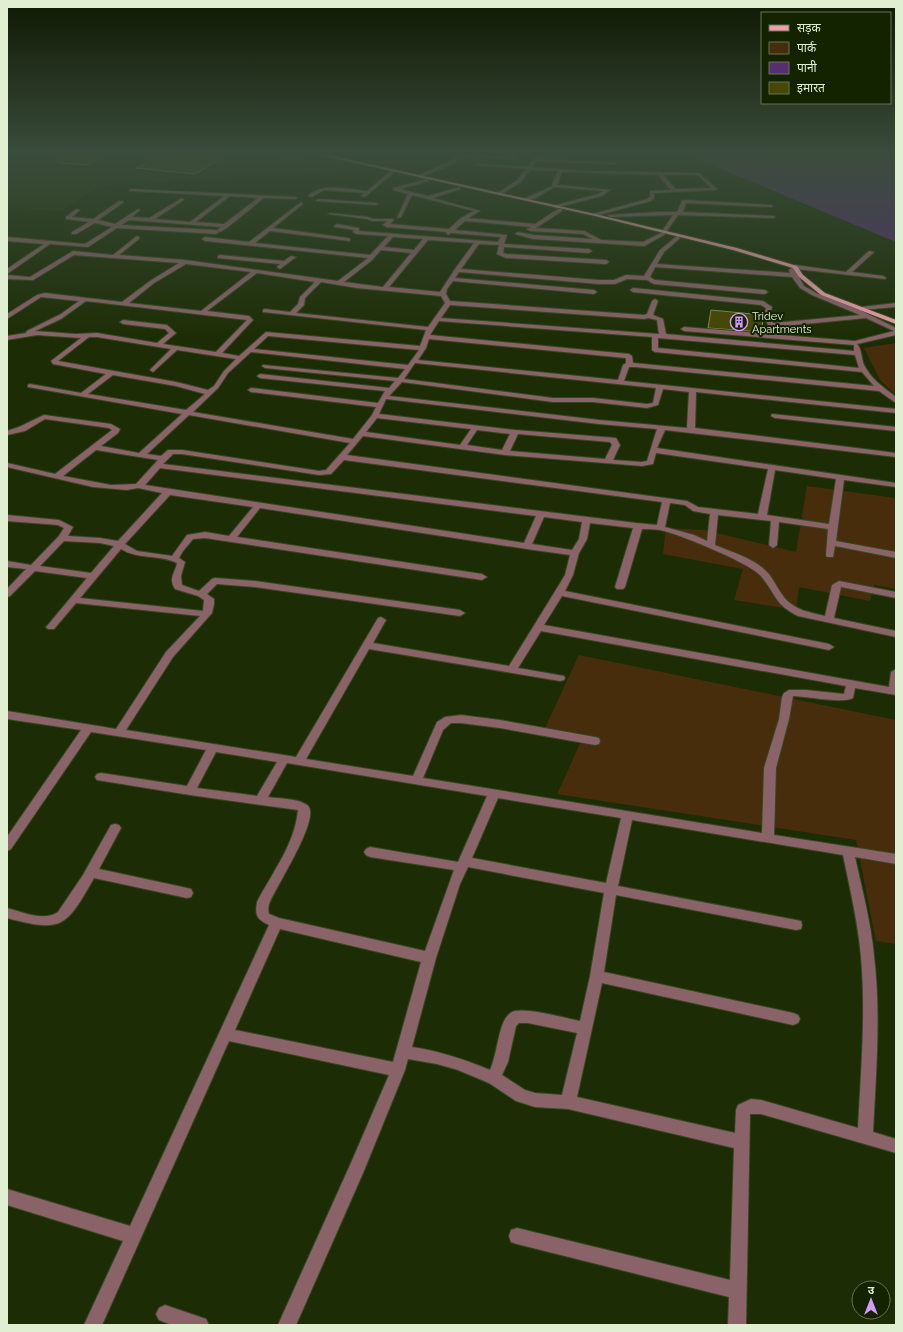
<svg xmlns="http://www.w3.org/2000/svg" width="903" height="1332" font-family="Raleway,'Noto Sans Devanagari',sans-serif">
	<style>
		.built { fill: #243708 }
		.green { fill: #472d0b }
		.water { fill: #562f70 }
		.building { fill: #474703; stroke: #8b8c4f }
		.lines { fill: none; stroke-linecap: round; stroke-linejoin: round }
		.minor-casing { stroke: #374822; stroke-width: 2 }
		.major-casing { stroke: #374822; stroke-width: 2 }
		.minor { fill: #8a6369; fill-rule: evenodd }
		.major { fill: #ef9fab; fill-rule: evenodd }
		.labels { text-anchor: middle; stroke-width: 4; stroke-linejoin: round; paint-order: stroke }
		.far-poi-label { font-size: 11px; fill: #e0efd2; stroke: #132300; text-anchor: start }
	</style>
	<rect width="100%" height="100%" fill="#1c2d05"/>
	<polygon class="built" points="7,153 277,153 362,169 101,186 60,211 7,207"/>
	<g class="green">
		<polygon points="896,343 896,395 880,380 864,348"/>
		<polygon points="807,486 896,498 896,589 874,585 870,601 799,587 796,610 734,600 743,569 663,554 666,528 704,530 796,552"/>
		<polygon points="579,655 896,720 896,944 876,941 856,840 557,794 584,735 544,730"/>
	</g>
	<polygon class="water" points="683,153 896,153 896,242"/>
	<g class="building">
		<polygon points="54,153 109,153 87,165 60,163"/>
		<polygon points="161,154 220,159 195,174 136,168"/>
		<polygon points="711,310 763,315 762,332 708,328"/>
	</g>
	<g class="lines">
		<defs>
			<g id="minor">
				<polygon points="459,153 463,153 462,155 513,157 512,153 516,153 517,158 515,159 459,157 455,163 421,177 417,176 451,161"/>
				<path d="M543,153h5l-8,6 76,4 -2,1 -78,-3 -4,6 57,4 110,2 18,16 -2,1 -61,3v5l-3,3 -56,15 -2,-2 54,-15 3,-2v-6l21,-1 -13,-15 -96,-3 -5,13 53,5 -8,6 -47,12 -2,-2 45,-12 5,-3 -49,-4 -18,11 -11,3 -2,-2 30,-13 -1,-2 6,-13 -28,-1 -9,12 -21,13 -2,-2 19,-13 9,-11 -50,-4 2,-1 50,3 5,-8zM663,175h35l13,13 -35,1z"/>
				<polygon points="570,153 617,153 615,154"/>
				<path d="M393,169l4,1 -32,27 -4,-1 3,-3 -40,-3 -12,7 -4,-1c15,-14 40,-7 59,-5z"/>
				<path d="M427,179l2,2 -29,8 28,7 32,-9v2l-27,9 47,13 -12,7 67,6 23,-15h4v2l-26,17 48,3 17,9 42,2 18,-9 12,-18 -63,2 -2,-2 49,-3h20l5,-11 2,-1 87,5 2,1 -2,1 -85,-4 -3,9 90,4 2,1 -2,1 -95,-3 -14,20 -20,11 -111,-7 -18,-5 3,-2 15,3 60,4 -10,-5 -53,-3 -3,-2 4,-2 -66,-6 -10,9 52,5 -3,9 85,5 3,2 -3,2 -85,-6 -1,6 4,1 99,6 3,2 -3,2 -100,-6 -9,-4 2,-9 -20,-1 -18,25 138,11h15l12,-5 18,1 16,-26 17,-14 3,2 -1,1 -15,13 -7,12 133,9 -1,-3 6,-5 51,7 23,-21 5,1 -22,20 31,4 3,2 -1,1 -89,-10 -1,1 9,16 12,7 43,17v-2l2,-1 35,-4v4l-36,3 36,18v7l-39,9c5,5 4,14 7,21 7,14 20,23 32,32v6l-17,-12 -244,-24h-6l-5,14 272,28v4l-200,-21 -1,36 201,25v4l-231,-27 -8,18 239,35v4l-52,-7 -8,61 60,11v6l-61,-12 -2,11h-6l-1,-2 2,-26 -49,-7 -2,23 -4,3 -4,-3 2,-24 -53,-6 -3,30c17,7 40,14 52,27 6,6 9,14 14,21 10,16 26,19 44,23l7,-31 7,-4 57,11v6l-55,-11 -7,31 62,13v6l-98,-21c-24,-12 -22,-22 -37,-40 -11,-13 -82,-42 -101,-46 -6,-1 -12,-1 -18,-1l-17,58 -2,2h-6l-2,-2 18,-59 -43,-5 -3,16 -8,14 -6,22 -8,16 264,53 5,3 -5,3 -267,-54 -18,29 345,62 2,-15 5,-3v26l-41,-7 -2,10c-9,6 -48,-2 -60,-2l-4,23 -13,49 -2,67 122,19v10l-41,-7c7,33 16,65 19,99 7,58 2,118 -1,176l23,7v14l-135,-39h-11l-4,211h-18l1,-28 -212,-53 -6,-2 -2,-6 2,-6 6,-2 213,52 4,-132 -166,-39 -33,-2 -19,-6 -27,-18 -31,-13 -21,-6 -29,-5 -3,11 -42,103 -67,152h-18l73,-162 38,-88 -160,-34 -127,284h-18l39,-84 -116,-36v-16l123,37 139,-301c-13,-6 -14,-10 -12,-23 15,-29 38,-58 41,-92l-108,-15 -93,-15 -2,-3 2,-3 4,-1 86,13 19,-36 -115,-18 -80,117 -4,2v-14l74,-107 -74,-11v-8l109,18 50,-77 34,-36 -124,-13 -22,26h-6l-2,-2 2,-2 39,-47 -52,-7 -25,25 -3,1v-8l19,-20 -19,-2v-6l24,4 28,-29 5,-8 -6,-3 -51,-4v-6l52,5 14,7 -5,9 32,2 18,3 44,-48 -24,-5 -11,2 -34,-3 -86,-20v-4l48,11 57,-44 -3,-2 -64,-9 -20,12 -18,4v-4l12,-4 25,-12 67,9 9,5 -2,4 -17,13 38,7 43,-39 -154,-27v-2l2,-1 51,9 25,-19 -53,-10 -2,-3 30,-23 -44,-3 -30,5v-4l19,-3 1,-2 34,-17 18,-13 -38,-4 -34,22v-5l30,-19 8,-2 77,9 28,-21 29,-18 -105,-8 -41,25 -26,-1v-4l23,2 43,-26 40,4 24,-19 2,1v2l-20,16 66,5 153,21 30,-23 -163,-17 -3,-2 3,-2 44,5 52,-40 2,2 -30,24 75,10 2,1v2l-80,-10 -15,12 115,12 18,-19 -32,-2 -3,-2 1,-2 -19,-3 -1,-1 3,-2 22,4v3l139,11 3,-5 -50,-4 -3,2 -2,-3 -60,-5 -3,-2 4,-4h-15l-5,-2 -39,-5 2,-1 38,4 5,2h19l2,1 -4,4 59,5 12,-11 13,-7 -62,-16 -11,22 -4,1 11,-24 -15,-4v-2zM393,237l30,2 -9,11 -30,-3zM428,240l46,3 -19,26 -15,23 -51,-5zM381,250l30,3 -28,34 -39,-5 27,-21zM186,264l65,8 -50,39 -72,-8 25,-20zM655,267l137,10 8,11 12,7 48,20 -87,8 -3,-8 2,-8 -9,-6 -130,-13 -3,2 3,2 128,13 5,3 -2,7 4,10 -1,8h4l3,-6 92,-9 28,13 -39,10 -171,-14 -3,2 3,2 170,14v6l-188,-17 -3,-15 -10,-4 5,-14 -3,-2 -3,2 -5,13 -3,1 -194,-14 -4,-7 1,-5 6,-8 141,13 3,-2 -3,-2 -139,-12 4,-6 140,12h16l12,-5 20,1 7,4 111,10 3,-2 -3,-2 -110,-10 -5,-3zM257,273l58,9 -15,15 -2,7 -8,8 -25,-3 -2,1v2l163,18 -6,16 -154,-14 -27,24 -17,-3 31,-33 -4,-4 -42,-5zM321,282l36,6 84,8 4,7 -17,24 -132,-14 8,-8 1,-7zM86,301l161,19 -31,32 -53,-8 13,-11 -9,-8 -44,-5 -3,2 3,2 42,5 4,4 -12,10 -60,-10 -21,1 -41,-3 26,-12zM450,305l194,14 4,-1 9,2 2,14 -218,-16zM439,321l213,16v13l3,2 207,20 12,14 -241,-23 -1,-7 -3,-2 -199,-19zM268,336l151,14 -11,15 -154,-16zM89,337h8l74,12 -21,21 3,2 24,-22 59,9 -12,12 -10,15 -6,4 -32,-8 -118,-21zM658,338l197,17 4,13 -201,-20zM429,339l197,19v5l-3,2 -5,15 -200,-20 8,-12zM251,352l154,17 -7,9 -135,-13 -1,1 3,2 130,13 -6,7 -129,-14 -3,2 3,2 125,13 -7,12 -127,-15 -3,2 3,2 125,15 -4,8 -19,24 -160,-27 25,-24 10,-15zM415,363l241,25 -3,15 -6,1 -54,-6h-40l-149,-19zM113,375l63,11 29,8 -19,16 -98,-16zM402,382l151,20h40l54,6 11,-3 5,-16 26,3 -2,36 -88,-8 -210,-24zM386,399l213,25 58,5 -10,32 -5,1 -29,-2 7,-15 -4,-7 -101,-8 -136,-16zM189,415l161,28 -24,27 -7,1 -137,-21h-14l-7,6 -14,-2zM377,418l94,11 -11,16 -94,-13zM477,430l33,4 -8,16 -35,-5zM518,434l92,8 2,3 -7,14 -95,-8zM363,436l142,19 137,11 11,-2 3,-11 112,16 -10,45 -60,-7 -11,-6 -340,-46zM96,450l62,10 -22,24 -25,1 -48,-9zM173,454h9l137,21 12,-1 13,-14 318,42 -5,23 -21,-2 -473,-59zM160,468l376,48 -12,27 -379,-58zM775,470l61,9 -7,45 -62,-9zM170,495l83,12 -24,29 -24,-4 -18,3 -15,21 -35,-5 -12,-7zM670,503l15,2 8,6 17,3 -3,27 -13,-6 -29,-8zM260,508l267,41 43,6 -5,20 -6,10 -50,81 -136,-23 13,-23 -5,-3 -3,1 -82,139 -170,-27 47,-73 39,-44 2,-9v-5l-7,-5 10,-10 38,3 205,29 5,-3 -5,-3 -205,-29 -40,-3 -3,1 -13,12 -17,-6 -1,-9 4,-14 -6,-4 4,-7 10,-12 12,-1 277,42 5,-3 -5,-3 -245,-37zM544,517l38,5 -3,17 -7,11 -40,-6zM64,541l36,2 14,3 -23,27 -51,-7zM121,549c17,11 38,5 56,14 -2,11 -9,15 -2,26l23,7 6,4 -1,11 -123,-13zM541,631l305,55 -2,8 -38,-4h-17l-5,3 -2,4 -3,22 -15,49 -2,65 -339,-55 20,-48 8,-7h10l39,5 95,17 4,-1 1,-3 -1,-3 -4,-1 -95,-17 -39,-5 -16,2 -8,5 -24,54 -107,-17 63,-110 191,32 4,-1 1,-2 -1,-2 -46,-8zM216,752l61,10 -20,34 -60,-8zM287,763l200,33 -29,66 -88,-15 -4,2 -2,3 2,3 4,2 84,13 -29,81 -146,-33 -10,-4c-1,-4 -1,-9 1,-12 5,-14 53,-87 37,-97 -10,-7 -27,-6 -39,-8zM498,798l123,20 -15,65 -134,-25zM632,820l211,35c7,34 15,67 18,102 5,57 0,114 -3,171l-97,-28 -10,-1 -13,6 -2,5 -1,23 -158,-36 25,-114 191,42 5,-2 2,-4 -2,-4 -5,-2 -189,-41 12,-77 180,35 5,-1 1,-4 -1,-4 -5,-1 -178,-34zM468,867l136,26 -14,83 -10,45c-16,-3 -50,-13 -65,-10 -5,1 -9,6 -11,10 -7,16 -7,33 -14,49 -27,-11 -50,-19 -78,-23l24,-89 24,-74zM280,929l141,33 -28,100 -158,-32zM519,1023h9l49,10 -15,62 -27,-2 -10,-3 -23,-15 6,-13 8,-36z"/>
				<path d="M131,189l164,8 2,1 -2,1 -31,-1 -36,29 -8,5 -3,-2 4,-3 -92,-7 -8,5 95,5 3,2 -3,2 -99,-6 -29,19 -38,-3 -43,30v-5l37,-25 -37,-3v-4l78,7 27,-17 -17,-4 -19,11h-4v-2l17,-10 -23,-3v-2l10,-8 4,1 -8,7 21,2 26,-18h4v2l-25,17 17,4 23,-15 2,1 -8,7 17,1 33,-20 2,2 -29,19 35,3 34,-26 -95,-5zM230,196l28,2 -34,26 -28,-2z"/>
				<polygon points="318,199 376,203 378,204 376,205 316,201"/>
				<polygon points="220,255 284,261 291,256 296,257 280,269 277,267 280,264 218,258 218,256"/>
				<polygon points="772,414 896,427 896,431 775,418 771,416"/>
				<path d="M115,824l4,1 2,3 -22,41 88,19 4,1 2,4 -2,4 -4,1 -93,-20c-28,49 -31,55 -87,40v-10c15,4 38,14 51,4l25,-37 28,-50z"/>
				<polygon points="165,1305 206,1319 209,1325 172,1325 159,1320 156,1314 159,1308"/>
			</g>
			<polygon id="major" points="310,153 319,153 595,214 737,248 797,266 803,275 825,293 896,320 896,324 821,295 799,277 793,268 733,250 595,216"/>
		</defs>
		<use href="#minor" class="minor-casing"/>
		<use href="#major" class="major-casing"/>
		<use href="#minor" class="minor"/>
		<use href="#major" class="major"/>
	</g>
	<linearGradient id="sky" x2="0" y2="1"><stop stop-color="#0f1903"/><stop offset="0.45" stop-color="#3a4c3b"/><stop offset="1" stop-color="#3a4c3b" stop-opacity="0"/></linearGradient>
	<rect width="903" height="340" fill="url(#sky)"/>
	<defs>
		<symbol id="building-ring" viewBox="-11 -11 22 22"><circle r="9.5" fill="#132300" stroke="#d39cfc" stroke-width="1.5"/><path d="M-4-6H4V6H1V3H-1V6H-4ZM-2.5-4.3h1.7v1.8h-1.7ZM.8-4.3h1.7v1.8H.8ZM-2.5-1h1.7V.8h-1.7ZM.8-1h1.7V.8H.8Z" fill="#d39cfc"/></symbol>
	</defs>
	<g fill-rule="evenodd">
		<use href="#building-ring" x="729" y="312" width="20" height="20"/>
	</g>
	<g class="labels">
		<g class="far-poi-label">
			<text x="752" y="320">Tridev<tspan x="752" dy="13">Apartments</tspan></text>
		</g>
	</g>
	<rect width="903" height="1332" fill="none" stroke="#e0efd2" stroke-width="16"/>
	<rect x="761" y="12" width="130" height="92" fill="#132300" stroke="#657554"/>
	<rect x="769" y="25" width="20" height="6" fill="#ef9fab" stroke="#657554"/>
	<text x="797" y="32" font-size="12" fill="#e0efd2">सड़क</text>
	<rect x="769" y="42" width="20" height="12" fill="#472d0b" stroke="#657554"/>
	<text x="797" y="52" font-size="12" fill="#e0efd2">पार्क</text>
	<rect x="769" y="62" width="20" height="12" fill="#562f70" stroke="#657554"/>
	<text x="797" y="72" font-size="12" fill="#e0efd2">पानी</text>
	<rect x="769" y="82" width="20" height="12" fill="#474703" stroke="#657554"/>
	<text x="797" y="92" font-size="12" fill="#e0efd2">इमारत</text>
	<g transform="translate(871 1300)"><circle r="19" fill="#132300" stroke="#657554"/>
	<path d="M0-3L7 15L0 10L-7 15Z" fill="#d39cfc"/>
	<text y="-6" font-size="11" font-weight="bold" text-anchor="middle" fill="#e0efd2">उ</text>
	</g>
</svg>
